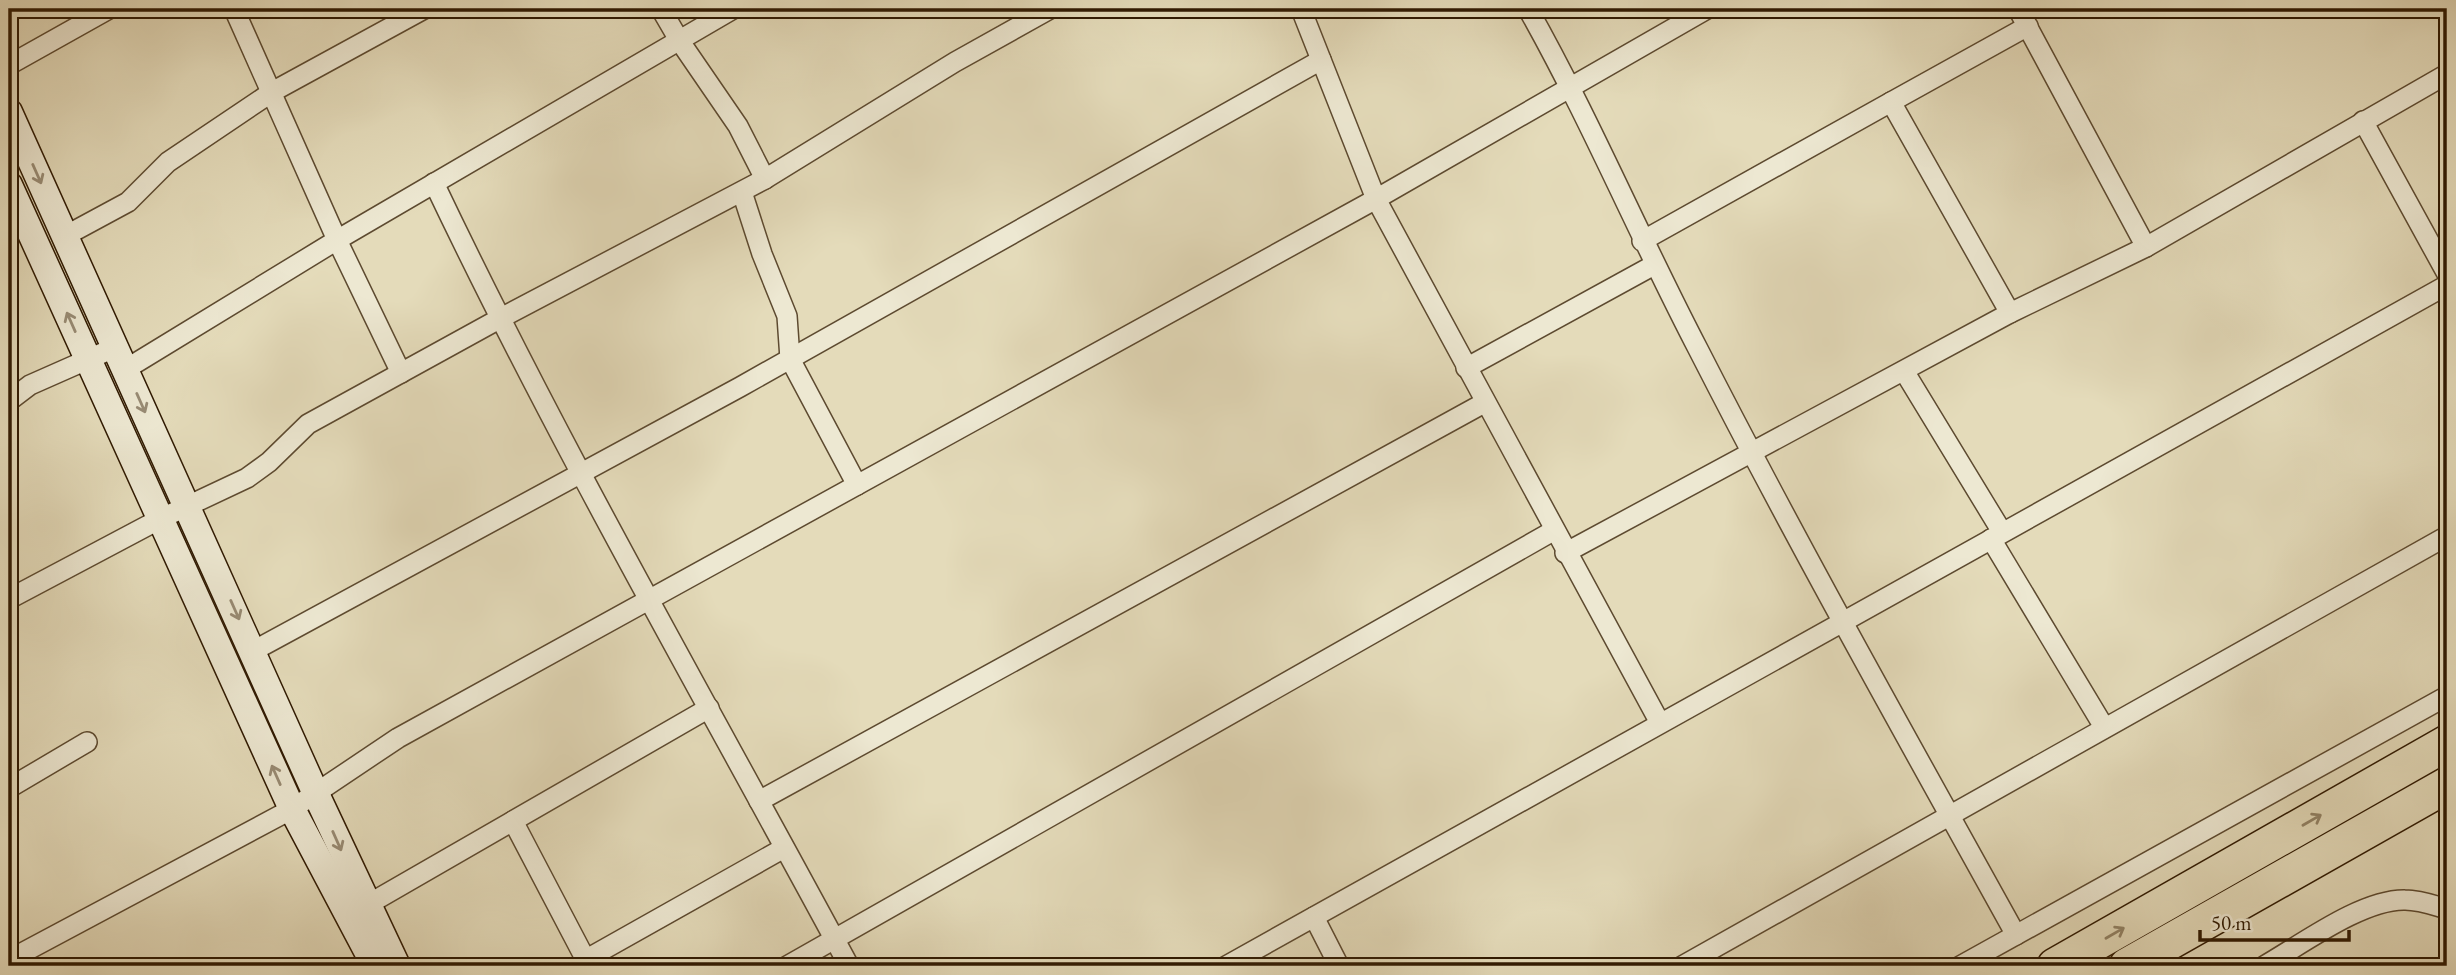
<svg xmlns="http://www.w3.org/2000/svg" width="2456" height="975" font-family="'EB Garamond',serif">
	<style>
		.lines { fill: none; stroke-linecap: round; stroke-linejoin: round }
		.street-casing { stroke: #5d4a30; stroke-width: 22 }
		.secondary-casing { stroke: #301a02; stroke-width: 29 }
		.highway-casing { stroke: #301a02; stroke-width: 38 }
		.street { stroke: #ede8d2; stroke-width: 19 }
		.secondary { stroke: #ede8d2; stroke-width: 26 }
		.highway { stroke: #e4dbba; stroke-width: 35 }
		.oneway { stroke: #988b74 }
		.oneway2 { stroke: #938467 }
	</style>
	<rect width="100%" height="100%" fill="#e4dbba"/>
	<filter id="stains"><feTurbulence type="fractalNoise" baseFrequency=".00286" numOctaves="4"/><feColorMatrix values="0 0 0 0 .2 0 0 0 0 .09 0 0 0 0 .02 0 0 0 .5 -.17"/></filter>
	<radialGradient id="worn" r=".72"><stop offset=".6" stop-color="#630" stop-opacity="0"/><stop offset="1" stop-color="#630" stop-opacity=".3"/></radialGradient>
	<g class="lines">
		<defs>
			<g id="street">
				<polyline points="234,9 337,240 401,373"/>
				<polyline points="661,9 679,40 738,126 765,179"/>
				<polyline points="1301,9 1376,199 1660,723"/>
				<path d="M1528,9c62,110 111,227 170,340 101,198 210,391 318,586"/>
				<polyline points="2018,9 2146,247"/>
				<polyline points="9,65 109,9"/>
				<polyline points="2363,121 2447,274"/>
				<path d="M434,183c127,267 275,523 415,783"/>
				<polyline points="742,192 762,254 787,316 790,359 857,485"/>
				<polyline points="65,236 128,202 168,162 272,92 424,9"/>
				<polyline points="1642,241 1891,102"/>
				<polyline points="2010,313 1891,102 2028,26"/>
				<polyline points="1466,368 1654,265"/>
				<polyline points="126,369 337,240 733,9"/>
				<polyline points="1904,371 2002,532"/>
				<polyline points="9,401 30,385 116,347"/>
				<polyline points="1991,539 2104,727"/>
				<polyline points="1565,553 2010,313 2146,247 2447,74"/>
				<polyline points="9,599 160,519 247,478 269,462 308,424 499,319 765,179 955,62 1050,9"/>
				<polyline points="253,651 740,387 1321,60"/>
				<polyline points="9,788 87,742"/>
				<polyline points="759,801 1484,403"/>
				<polyline points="513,821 589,966"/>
				<polyline points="367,905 709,708"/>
				<polyline points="1314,917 1339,966"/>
				<polyline points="9,960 292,809 398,738 1376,199 1707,9"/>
				<polyline points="585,960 784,848"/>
				<polyline points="787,966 1553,531"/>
				<polyline points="1226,966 2447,285"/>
				<polyline points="1682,966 2447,536"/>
				<polyline points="1960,966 2447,696"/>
				<path d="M2264,966c37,-21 98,-67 141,-66 15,0 28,5 42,9"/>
			</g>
			<g id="secondary">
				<polyline points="9,112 316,794 397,966"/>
				<polyline points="9,185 292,809 375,966"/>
			</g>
			<g id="highway">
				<polyline points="2055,966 2447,743"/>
				<polyline points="2127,966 2447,785"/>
			</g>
		</defs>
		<use href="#street" class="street-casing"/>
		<use href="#secondary" class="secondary-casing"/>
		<use href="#highway" class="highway-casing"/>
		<use href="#street" class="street"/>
		<use href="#secondary" class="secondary"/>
		<use href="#highway" class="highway"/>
	</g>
	<defs><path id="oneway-shaft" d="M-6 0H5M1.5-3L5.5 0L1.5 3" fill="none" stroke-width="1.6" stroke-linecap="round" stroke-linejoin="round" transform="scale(1.75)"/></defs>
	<g class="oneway">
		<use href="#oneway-shaft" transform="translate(37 174) rotate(66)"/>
		<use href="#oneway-shaft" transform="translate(71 322) rotate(-114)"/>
		<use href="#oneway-shaft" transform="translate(141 403) rotate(66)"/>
		<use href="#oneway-shaft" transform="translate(235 610) rotate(66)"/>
		<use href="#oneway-shaft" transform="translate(276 775) rotate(-114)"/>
		<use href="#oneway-shaft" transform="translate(337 841) rotate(66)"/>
	</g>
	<g class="oneway2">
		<use href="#oneway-shaft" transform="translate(2312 820) rotate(-30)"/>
		<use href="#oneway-shaft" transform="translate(2115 933) rotate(-30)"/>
	</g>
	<rect width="2456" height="975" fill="none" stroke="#e4dbba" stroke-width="35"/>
	<rect x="10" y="10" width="2435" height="954" fill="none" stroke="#301a02" stroke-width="3.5"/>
	<rect x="18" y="18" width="2421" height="940" fill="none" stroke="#301a02" stroke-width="2"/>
	<path d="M2200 930v10h149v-10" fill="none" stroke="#301a02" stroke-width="3.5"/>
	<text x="2211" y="930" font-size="21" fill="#301a02" stroke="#ede8d2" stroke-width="5" paint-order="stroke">50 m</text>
	<rect width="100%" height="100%" filter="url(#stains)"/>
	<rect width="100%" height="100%" fill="url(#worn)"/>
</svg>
